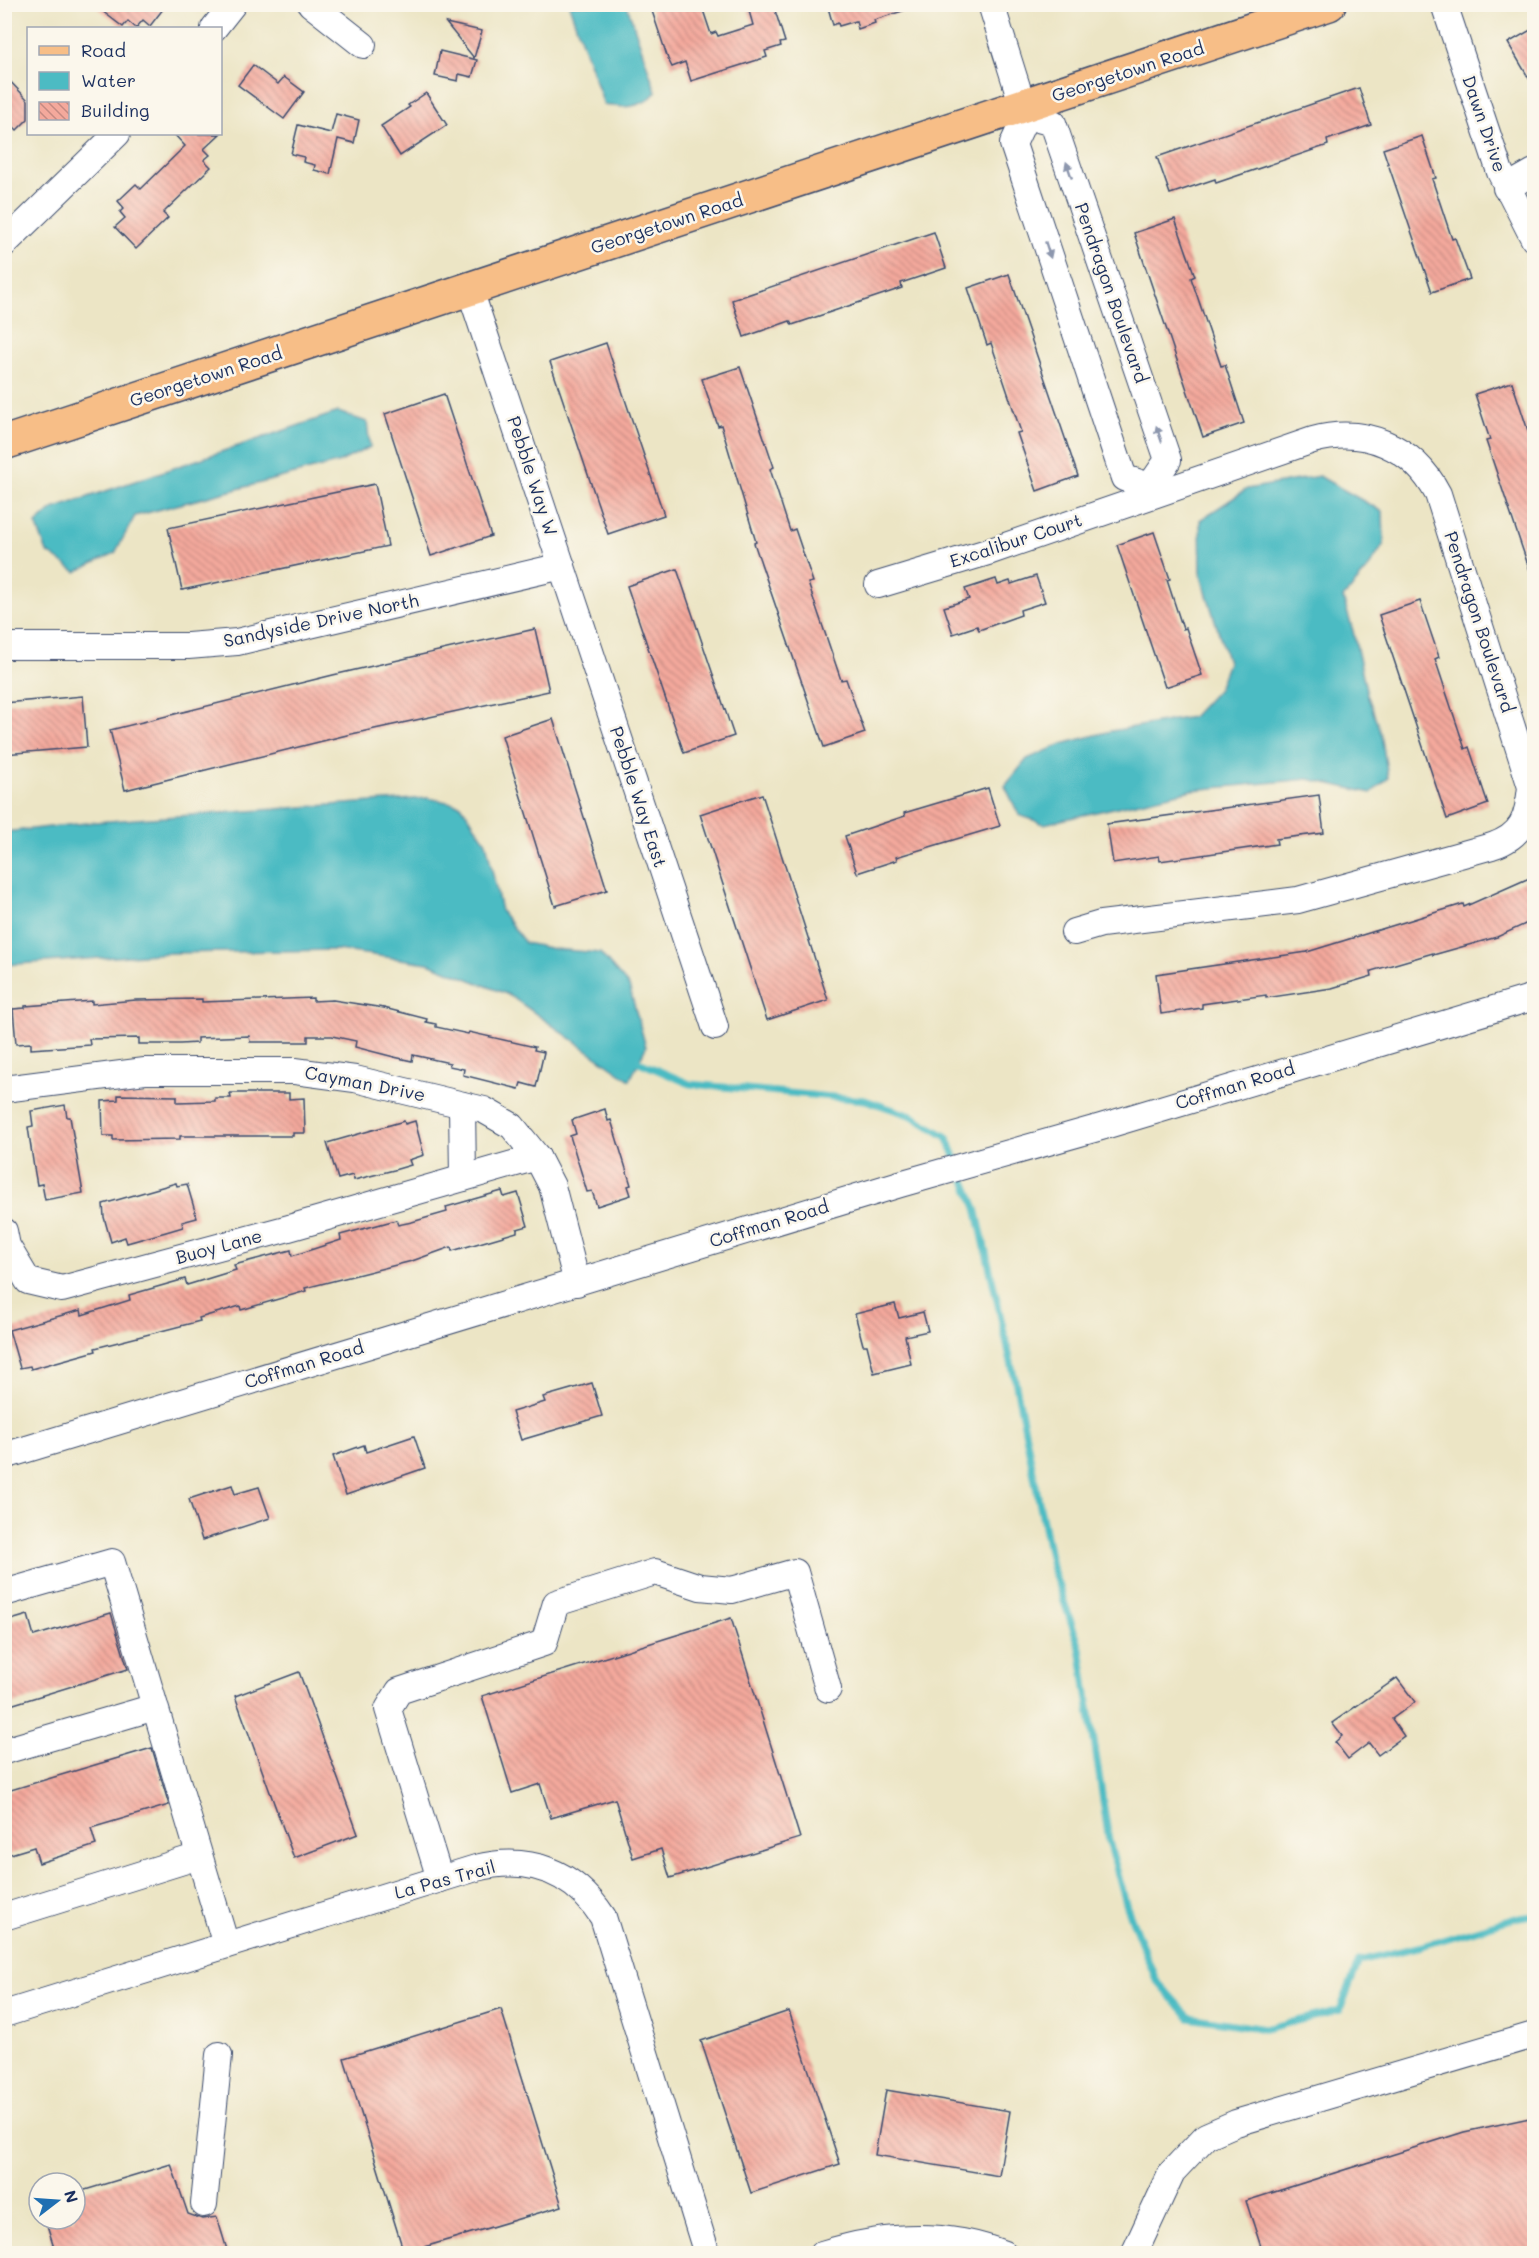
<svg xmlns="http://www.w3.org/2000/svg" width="1539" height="2258" font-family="Mali,sans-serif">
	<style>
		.water { fill: #4cbbc3; stroke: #347590; stroke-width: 1.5 }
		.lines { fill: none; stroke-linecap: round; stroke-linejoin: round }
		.stream { stroke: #4cbbc3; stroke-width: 7 }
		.building { fill: url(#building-back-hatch) }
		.minor-casing { stroke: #3a4a6d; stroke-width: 28 }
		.major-casing { stroke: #3a4a6d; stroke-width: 36 }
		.minor { stroke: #fff; stroke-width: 26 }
		.major { stroke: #f7be87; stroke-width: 33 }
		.oneway { fill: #8d97ae }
		.labels { text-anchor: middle; stroke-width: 5; stroke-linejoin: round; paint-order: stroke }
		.street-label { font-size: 18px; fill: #1b2f5e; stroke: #fbf7ec }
	</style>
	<defs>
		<pattern id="building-back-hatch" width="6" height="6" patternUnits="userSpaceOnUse" patternTransform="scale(1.5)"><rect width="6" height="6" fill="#f4a99c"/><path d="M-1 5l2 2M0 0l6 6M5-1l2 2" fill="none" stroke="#c58a82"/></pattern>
	</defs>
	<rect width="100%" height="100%" fill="#fbf7ec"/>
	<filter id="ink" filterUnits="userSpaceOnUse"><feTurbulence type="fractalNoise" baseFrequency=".0167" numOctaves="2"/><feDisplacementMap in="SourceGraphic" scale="12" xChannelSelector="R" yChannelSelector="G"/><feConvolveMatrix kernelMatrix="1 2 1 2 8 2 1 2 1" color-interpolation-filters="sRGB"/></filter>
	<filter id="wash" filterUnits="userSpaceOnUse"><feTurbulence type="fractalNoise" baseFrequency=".008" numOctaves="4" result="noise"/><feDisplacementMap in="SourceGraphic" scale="24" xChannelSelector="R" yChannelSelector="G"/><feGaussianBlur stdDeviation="1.35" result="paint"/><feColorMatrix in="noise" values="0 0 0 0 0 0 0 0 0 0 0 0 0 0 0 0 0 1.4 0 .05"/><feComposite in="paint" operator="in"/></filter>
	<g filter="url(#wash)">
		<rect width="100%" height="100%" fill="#ece5c5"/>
		<g class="water">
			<path d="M569,5h58l29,87c-14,17 -32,16 -52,13z"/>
			<polygon points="338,412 367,422 370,447 340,462 135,516 115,553 76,572 47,552 36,524 53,509"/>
			<polygon points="1319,476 1383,512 1384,544 1367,570 1343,598 1353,631 1367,694 1381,734 1388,778 1371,793 1308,779 1192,790 1044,824 1019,815 1005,786 1027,759 1062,744 1111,731 1192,717 1218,689 1228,662 1201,576 1200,520 1247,489"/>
			<polygon points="428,798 461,805 486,842 501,911 525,943 554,949 600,953 629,986 646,1047 630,1080 509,995 428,963 337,950 170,953 5,965 5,832 95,822"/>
		</g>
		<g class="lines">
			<polyline class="stream" points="632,1059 690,1084 865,1100 912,1116 947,1137 976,1208 1015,1380 1052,1567 1080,1648 1109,1841 1127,1907 1156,1980 1189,2017 1265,2029 1340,2010 1359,1961 1422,1946 1519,1917 1534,1915"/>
		</g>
		<g id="blocks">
			<g class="building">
				<polygon points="93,4 167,4 150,26 143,20 136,28 128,21 123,27"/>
				<polygon points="662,4 701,4 711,34 716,32 718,36 753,25 747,4 773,4 785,42 780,43 781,46 765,51 767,57 691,81 685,62 672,67 668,59 651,8"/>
				<polygon points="827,4 912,4 912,8 874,20 875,23 858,29 856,21 839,26 838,23 833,25"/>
				<polygon points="446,23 482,31 474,58"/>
				<polygon points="1534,28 1534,87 1508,43"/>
				<polygon points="440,51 477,60 472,77 459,74 458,81 435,76"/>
				<polygon points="253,65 278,84 284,77 304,92 284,119 238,85"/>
				<polygon points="4,75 28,100 28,119 17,130 13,126 4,134"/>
				<polygon points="1359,88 1371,125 1327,140 1328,145 1216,183 1215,179 1170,194 1157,157"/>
				<polygon points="426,93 447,125 400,156 381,126 410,107 408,105"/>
				<polygon points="336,114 359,120 354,143 338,139 330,174 314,170 315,165 303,162 304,157 291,154 298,125 331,133"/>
				<polygon points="174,134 220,134 204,149 210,155 204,160 211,167 163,213 168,218 136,249 115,227 125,218 120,212 124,208 118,201 136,184 141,189 185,146"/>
				<polygon points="1422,136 1436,178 1432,179 1452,239 1455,238 1470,279 1432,292 1383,149"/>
				<polygon points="1175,219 1195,276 1191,278 1221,366 1225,365 1244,423 1203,437 1134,233"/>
				<polygon points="934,232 946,268 901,283 902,288 792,325 790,321 744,337 732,300"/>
				<polygon points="1009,274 1078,476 1037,491 1017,433 1021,432 991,343 987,345 968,288"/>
				<polygon points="606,343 664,515 608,534 550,362"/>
				<polygon points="740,367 774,467 770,469 790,531 795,529 813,582 808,583 841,680 846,679 865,733 824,747 754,543 756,542 721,425 718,426 702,379"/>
				<polygon points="1512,382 1534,449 1534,574 1531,574 1486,441 1490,440 1475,394"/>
				<polygon points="444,394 491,536 431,556 385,414"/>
				<polygon points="375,484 388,546 182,590 168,528"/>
				<polygon points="1154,532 1170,579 1167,580 1183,629 1186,628 1202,675 1165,687 1117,545"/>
				<polygon points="677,569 734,736 684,753 627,586"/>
				<polygon points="1036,576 1045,602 1020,610 1021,615 979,630 977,626 953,634 944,607 969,599 965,589 996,579 998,585 1010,581 1011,584"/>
				<polygon points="1420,601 1439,657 1435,659 1465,749 1469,747 1488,804 1447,819 1379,615"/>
				<polygon points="535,629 549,691 347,735 125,790 110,730 333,675"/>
				<polygon points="83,696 87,747 4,754 4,703"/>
				<polygon points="553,719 607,890 555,906 502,736"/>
				<polygon points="988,788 1000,826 896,857 897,860 857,873 845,836 905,816 904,813"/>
				<polygon points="762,794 828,1000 767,1020 700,814"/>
				<polygon points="1319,795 1324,833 1276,839 1277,844 1160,861 1159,856 1113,863 1107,824"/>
				<polygon points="1534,876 1534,920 1497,937 1433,955 1433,953 1371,971 1372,976 1332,988 1266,998 1266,995 1202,1004 1202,1008 1161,1014 1156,974 1307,952 1463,904 1464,907"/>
				<polygon points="313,998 313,1001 333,1000 384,1008 427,1019 426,1022 436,1024 436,1027 468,1034 469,1032 535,1047 534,1050 544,1052 536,1087 521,1083 519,1089 463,1075 464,1069 449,1066 450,1063 413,1055 412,1061 394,1057 355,1047 356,1041 332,1036 308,1036 308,1042 250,1042 249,1036 197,1038 197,1043 180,1044 139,1044 139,1038 89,1039 90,1045 31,1049 31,1043 16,1044 13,1009 25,1008 25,1006 92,1001 92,1004 136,1000 202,999 202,1002"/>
				<polygon points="230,1093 289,1093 289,1099 304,1098 305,1133 293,1133 293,1136 180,1136 180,1139 113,1140 113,1136 103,1136 102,1101 118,1100 118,1095 177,1096 177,1102 215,1101 215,1098 231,1098"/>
				<polygon points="65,1105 67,1117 70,1117 83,1193 45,1200 42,1184 37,1185 34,1168 28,1127 33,1126 31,1111"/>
				<polygon points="605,1109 608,1121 611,1120 631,1185 628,1186 631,1195 597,1206 592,1191 587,1192 582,1175 570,1136 576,1134 572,1120"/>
				<polygon points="404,1121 405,1124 415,1121 424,1155 409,1160 411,1165 394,1170 354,1180 353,1175 338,1179 327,1143"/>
				<polygon points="176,1183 177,1186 187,1184 197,1218 182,1222 183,1227 166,1232 127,1243 125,1237 111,1242 104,1217 103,1204"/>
				<polygon points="502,1191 504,1197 518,1193 528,1226 517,1229 517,1232 452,1251 451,1247 412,1261 305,1288 306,1291 241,1310 240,1306 199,1318 200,1321 95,1348 96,1351 31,1369 30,1366 20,1368 9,1330 81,1310 82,1315 130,1300 129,1295 185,1279 187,1285 236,1270 234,1265 291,1250 292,1256 341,1240 340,1235 396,1220 398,1225 412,1222 447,1212 446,1207"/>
				<polygon points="895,1304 899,1318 923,1312 928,1331 905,1336 911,1364 874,1373 867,1345 863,1345 855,1314"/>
				<polygon points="592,1383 602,1416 521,1440 512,1412 545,1402 543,1397"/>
				<polygon points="414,1436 425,1468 346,1495 333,1456 364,1445 366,1452"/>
				<polygon points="232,1485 235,1494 259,1487 270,1518 202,1540 189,1499"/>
				<polygon points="111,1613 128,1669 4,1707 4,1622 28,1615 34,1636"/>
				<polygon points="731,1618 800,1838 670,1878 661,1849 633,1858 615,1799 551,1818 540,1784 512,1793 482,1696"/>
				<polygon points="299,1672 358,1834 294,1858 235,1696"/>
				<polygon points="1397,1678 1415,1702 1392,1719 1404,1736 1378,1755 1369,1743 1348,1759 1335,1742 1342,1736 1332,1723"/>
				<polygon points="152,1748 169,1805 91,1828 96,1845 39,1863 34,1847 4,1856 4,1792"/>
				<polygon points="501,2009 562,2206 404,2253 344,2058"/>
				<polygon points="789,2011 840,2164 751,2193 701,2041"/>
				<polygon points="886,2090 1010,2111 999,2176 875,2155"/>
				<polygon points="1534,2117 1534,2253 1263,2253 1246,2201 1464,2132"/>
				<polygon points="171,2164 188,2214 202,2219 217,2217 228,2253 56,2253 45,2219 75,2219 75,2193"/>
			</g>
		</g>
	</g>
	<g filter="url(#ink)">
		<use href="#blocks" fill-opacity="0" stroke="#3a4a6d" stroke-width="1.5"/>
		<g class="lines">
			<defs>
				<g id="minor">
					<polyline points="311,4 363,45"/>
					<polyline points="991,4 1026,116 1013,144 1124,478 1150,486"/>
					<polyline points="1444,4 1500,172 1534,239"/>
					<polyline points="214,28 233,4"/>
					<polyline points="1026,116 1053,123 1168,460 1150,486"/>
					<polyline points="1506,188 1534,172"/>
					<polyline points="4,244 117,134"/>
					<polyline points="470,290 715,1027"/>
					<path d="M878,585l113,-34 322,-111c51,-14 100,6 125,54l93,293c-3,30 -8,49 -39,59l-194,54 -197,24 -27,8"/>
					<polyline points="4,646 188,646 237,642 562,566"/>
					<polyline points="4,1089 145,1071 295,1071 355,1079 484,1110 512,1126 537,1157 552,1186 577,1283"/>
					<polyline points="462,1105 463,1178"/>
					<polyline points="4,1231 7,1246 28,1281 62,1289 289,1228 537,1157"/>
					<polyline points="4,1456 900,1184 1101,1127 1534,997"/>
					<polyline points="4,1593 112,1562 226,1945"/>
					<polyline points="4,1751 155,1707"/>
					<polyline points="440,1879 388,1709 399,1691 544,1643 556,1603 655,1572 700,1587 732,1590 795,1572 828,1689"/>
					<polyline points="4,1917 199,1856"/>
					<path d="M4,2014l472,-146c53,-13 97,3 127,49l104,337"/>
					<polyline points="204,2204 219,2055"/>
					<path d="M822,2254c60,-19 122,-24 182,0"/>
					<polyline points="1134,2254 1172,2172 1206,2136 1236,2123 1534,2035"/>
				</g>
				<polyline id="major" points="4,443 1329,4"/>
			</defs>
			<use href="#minor" class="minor-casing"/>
			<use href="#major" class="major-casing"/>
			<use href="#minor" class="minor"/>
			<use href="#major" class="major"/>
		</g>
		<defs><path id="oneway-solid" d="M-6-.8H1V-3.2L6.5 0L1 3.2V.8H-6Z" transform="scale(1.5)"/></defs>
		<g class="oneway">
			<use href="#oneway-solid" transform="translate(1069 170) rotate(-109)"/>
			<use href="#oneway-solid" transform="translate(1048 250) rotate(72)"/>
			<use href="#oneway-solid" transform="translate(1159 434) rotate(-109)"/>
		</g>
	</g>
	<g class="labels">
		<g class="street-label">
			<text transform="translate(1128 72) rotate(-18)" y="6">Georgetown Road</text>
			<text transform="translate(1484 124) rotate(71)" y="6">Dawn Drive</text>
			<text transform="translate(667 224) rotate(-18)" y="6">Georgetown Road</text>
			<text transform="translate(1111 293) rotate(71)" y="6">Pendragon Boulevard</text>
			<text transform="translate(206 377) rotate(-18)" y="6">Georgetown Road</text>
			<text transform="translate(532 476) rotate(72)" y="6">Pebble Way W</text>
			<text transform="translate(1016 541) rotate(-18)" y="6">Excalibur Court</text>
			<text transform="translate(321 621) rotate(-12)" y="6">Sandyside Drive North</text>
			<text transform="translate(1479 622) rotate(72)" y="6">Pendragon Boulevard</text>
			<text transform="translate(638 797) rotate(72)" y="6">Pebble Way East</text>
			<text transform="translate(365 1084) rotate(11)" y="6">Cayman Drive</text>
			<text transform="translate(1235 1086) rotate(-17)" y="6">Coffman Road</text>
			<text transform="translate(769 1224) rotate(-17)" y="6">Coffman Road</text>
			<text transform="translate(219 1247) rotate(-15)" y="6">Buoy Lane</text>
			<text transform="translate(304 1365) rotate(-17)" y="6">Coffman Road</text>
			<text transform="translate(445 1880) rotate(-15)" y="6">La Pas Trail</text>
		</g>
	</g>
	<rect width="1539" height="2258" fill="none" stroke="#fbf7ec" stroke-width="24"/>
	<rect x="27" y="27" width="195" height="108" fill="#fbf7ec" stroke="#a1a7b3" stroke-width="1.5"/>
	<rect x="39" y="46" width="30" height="9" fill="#f7be87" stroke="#a1a7b3" stroke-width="1.5"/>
	<text x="81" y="57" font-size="18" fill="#1b2f5e">Road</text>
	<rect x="39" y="72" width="30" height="18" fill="#4cbbc3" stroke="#a1a7b3" stroke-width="1.5"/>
	<text x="81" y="87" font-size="18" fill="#1b2f5e">Water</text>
	<rect x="39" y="102" width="30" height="18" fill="url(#building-back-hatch)" stroke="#a1a7b3" stroke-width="1.5"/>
	<text x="81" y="117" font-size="18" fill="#1b2f5e">Building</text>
	<g transform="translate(57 2201) rotate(73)"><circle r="28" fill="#fbf7ec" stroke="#a1a7b3" stroke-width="1.5"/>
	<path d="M0-4.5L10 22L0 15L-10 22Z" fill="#1f6fb2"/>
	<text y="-9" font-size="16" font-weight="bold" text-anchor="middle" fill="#1b2f5e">N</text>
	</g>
</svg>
